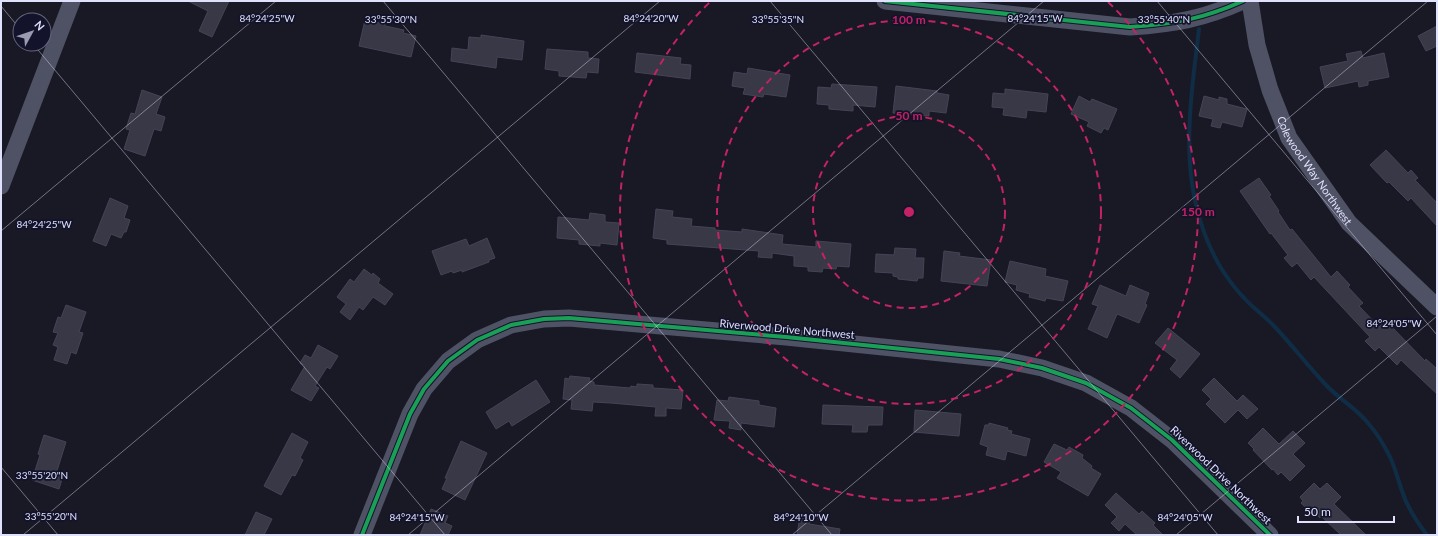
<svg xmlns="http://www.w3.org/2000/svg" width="1438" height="536" font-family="Lato,sans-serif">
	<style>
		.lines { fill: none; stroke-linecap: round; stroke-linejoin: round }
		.stream { stroke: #102d46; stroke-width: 4 }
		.building { fill: #383846; stroke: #444458 }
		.minor { stroke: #4f5265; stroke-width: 17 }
		.cycleway-casing { stroke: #13132b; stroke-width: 6 }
		.cycleway { stroke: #1a9f57; stroke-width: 4 }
		.ticks { fill: none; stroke: #dfe1fd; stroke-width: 1; stroke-opacity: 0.45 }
		.ring { fill: none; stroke: #c32263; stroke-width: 2; stroke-dasharray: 7 5 }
		.labels { text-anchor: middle; stroke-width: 3.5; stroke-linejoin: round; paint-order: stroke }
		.street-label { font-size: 11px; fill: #dfe1fd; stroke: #13132b }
		.ticks-label { font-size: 10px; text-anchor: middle; fill: #dfe1fd; stroke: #13132b; stroke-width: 3.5; stroke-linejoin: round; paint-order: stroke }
		.centre { fill: #c32263; stroke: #13132b; stroke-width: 2 }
		.ring-label { font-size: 12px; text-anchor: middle; font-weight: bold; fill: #c32263; stroke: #13132b; stroke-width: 3.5; stroke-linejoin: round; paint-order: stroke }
	</style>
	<rect width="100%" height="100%" fill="#191925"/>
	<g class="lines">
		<path class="stream" d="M1199,29c-10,84 -23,163 22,239 7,11 16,23 24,31 9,10 20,17 29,27 18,19 34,40 52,59 13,14 30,23 42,38 9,10 16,22 22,34 5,11 8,22 12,34 5,16 15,31 25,44"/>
	</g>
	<g class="building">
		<polygon points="188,1 229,1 212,37 199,31 208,11"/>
		<polygon points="365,20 385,24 385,26 404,30 403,33 416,36 411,57 359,46"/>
		<polygon points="1437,26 1437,46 1426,51 1418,36"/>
		<polygon points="481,35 524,41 522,60 497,57 496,68 451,61 452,48 468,50 469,37 481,38"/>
		<polygon points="547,49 588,52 588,58 599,59 598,73 587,72 586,78 559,76 559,71 545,69"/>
		<polygon points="1361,51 1363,58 1384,53 1389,77 1368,81 1368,85 1359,87 1358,81 1325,88 1320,67 1348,61 1346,54"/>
		<polygon points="637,53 681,58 680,64 691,65 690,79 635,72"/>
		<polygon points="748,68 790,75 786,97 764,94 763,97 743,94 745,88 732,86 734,72 747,74"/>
		<polygon points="832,84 877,87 875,107 853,105 853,111 829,109 829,105 817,104 818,87 831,88"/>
		<polygon points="896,86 937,91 937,93 949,95 946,113 929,111 929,116 893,113"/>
		<polygon points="1005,89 1048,94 1046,112 1027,110 1026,118 1003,115 1004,108 992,107 993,93 1005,94"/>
		<polygon points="142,90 162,97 156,114 165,117 161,131 154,129 145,156 124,149 130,130 126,129 131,113 135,114"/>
		<polygon points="1079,96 1090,102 1092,99 1117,109 1108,130 1104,128 1101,133 1087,126 1089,122 1071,114"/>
		<polygon points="1204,96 1219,100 1219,97 1227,99 1227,104 1247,109 1242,127 1222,122 1220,128 1211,126 1213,119 1199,116"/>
		<polygon points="1386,150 1408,173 1411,170 1418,178 1415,180 1437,203 1437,226 1411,198 1408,201 1389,182 1387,183 1370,165"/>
		<polygon points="1259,178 1271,195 1269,196 1279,211 1278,212 1290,230 1292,229 1331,277 1337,271 1350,285 1348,287 1363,303 1359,306 1379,327 1386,321 1425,361 1426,359 1437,369 1437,394 1401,360 1397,365 1379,347 1375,351 1365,341 1370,337 1314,277 1311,280 1297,263 1292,267 1284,258 1288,255 1271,233 1270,234 1240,191"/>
		<polygon points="110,198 128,206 124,218 130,220 126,232 124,232 121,238 111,234 106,246 93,241"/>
		<polygon points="656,209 673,211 672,217 692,219 691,226 715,228 715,230 742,232 742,229 783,235 782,244 816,247 816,241 851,244 849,267 837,266 836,269 823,268 822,272 808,271 808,267 794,266 794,256 772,253 772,258 758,257 759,251 667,244 667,240 653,238"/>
		<polygon points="590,213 605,215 605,222 619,223 617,245 600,243 600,246 579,244 579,240 557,238 558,217 589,220"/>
		<polygon points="487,238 495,258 489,260 489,262 462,272 462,270 453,273 452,271 441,275 432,251 466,239 469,246"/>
		<polygon points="895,248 916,249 915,258 924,258 923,278 918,278 917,281 898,279 898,277 893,276 893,273 875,272 876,254 894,255"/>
		<polygon points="944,251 960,253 959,256 991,260 987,286 941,281"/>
		<polygon points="1010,261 1046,269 1045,276 1068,281 1063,301 1046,298 1045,301 1029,297 1030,294 1016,290 1017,285 1005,282"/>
		<polygon points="364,269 372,275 373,273 380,279 378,283 393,294 385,305 373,297 363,310 359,307 350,320 340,312 346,304 337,297 350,279 354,282"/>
		<polygon points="1100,285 1126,296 1130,285 1149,293 1145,304 1147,305 1139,323 1117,314 1107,338 1088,329 1098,306 1092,304"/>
		<polygon points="66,305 86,312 79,332 83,333 76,354 71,352 67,364 54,360 58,347 53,345 58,333 53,332 58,317 61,318"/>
		<polygon points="1168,328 1200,354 1180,378 1170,369 1177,360 1155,343"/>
		<polygon points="318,345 338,356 330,369 327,367 315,386 319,388 311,401 291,390 305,366 300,363 305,355 311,358"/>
		<polygon points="570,376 590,378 589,381 594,382 594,385 630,388 631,386 637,387 637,384 653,385 653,388 683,390 681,409 666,408 666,416 655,416 656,407 611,403 593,402 592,411 571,409 572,400 563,399 565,378 569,379"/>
		<polygon points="1214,378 1237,401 1243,395 1258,409 1247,419 1238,410 1225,423 1206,404 1211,399 1202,390"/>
		<polygon points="536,380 550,402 512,426 509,421 496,429 486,412"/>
		<polygon points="729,397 759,401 759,405 776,408 774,427 741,423 741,430 729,428 730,421 714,420 717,400 728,401"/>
		<polygon points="823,405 883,407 882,425 868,425 867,432 852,432 853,425 822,424"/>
		<polygon points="915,410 961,414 959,436 914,432"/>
		<polygon points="989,423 1008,428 1007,430 1012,431 1011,434 1030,439 1026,456 1007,451 1005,460 986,455 988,447 980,444 985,425 989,425"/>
		<polygon points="1263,428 1279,444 1293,431 1305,443 1293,454 1305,466 1290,481 1281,472 1278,475 1273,469 1272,470 1253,450 1254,449 1248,443"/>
		<polygon points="292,433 308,442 300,458 303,460 295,476 292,475 281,495 264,486"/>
		<polygon points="44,435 66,442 56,474 63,476 59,489 32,480 40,455 38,454"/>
		<polygon points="461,441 487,453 465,500 442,489 447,478 445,478"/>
		<polygon points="1054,444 1067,450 1069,447 1083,455 1082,458 1092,466 1091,468 1101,474 1088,496 1057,478 1061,472 1044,462"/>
		<polygon points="1314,483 1320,489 1327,483 1341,497 1334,504 1366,535 1341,535 1321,516 1320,518 1316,514 1314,516 1301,503 1303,501 1300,497"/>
		<polygon points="1116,493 1139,514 1142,511 1155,523 1153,525 1163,535 1137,535 1125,524 1119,531 1111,523 1117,517 1105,505"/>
		<polygon points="431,509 448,516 445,523 452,526 448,535 420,535"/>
		<polygon points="256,512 272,519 264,535 245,535"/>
		<polygon points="800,516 810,518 809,524 840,529 839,535 797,535"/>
	</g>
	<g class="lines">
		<g class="minor">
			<path d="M885,1l245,26c44,-3 73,-8 113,-26"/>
			<path id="s1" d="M1250,1l7,44 13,45 19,48 60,85 88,84"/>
			<polyline points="1,186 72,1"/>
			<polyline points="362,535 410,414 424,389 448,361 477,340 511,325 544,319 569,318 786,337 999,359 1042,368 1086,383 1131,408 1172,440 1270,535"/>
		</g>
		<defs>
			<g id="cycleway">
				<path d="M885,1l245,26c44,-3 73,-8 113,-26"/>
				<polyline points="362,535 410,414 424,389 448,361 477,340 511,325 544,319 569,318 786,337 999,359 1042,368 1086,383 1131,408 1172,440 1270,535"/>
			</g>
		</defs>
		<use href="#cycleway" class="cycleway-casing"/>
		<use href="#cycleway" class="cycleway"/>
	</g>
	<path class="ticks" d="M383,1l449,534M770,1l448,534M1157,1l280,334M1,6l19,23M33,44l412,491M1,231l275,-230M1,467l57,68M23,535l637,-534M408,535l636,-534M792,535l636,-534M1176,535l261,-219"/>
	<g class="ring">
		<circle cx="909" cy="212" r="96"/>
		<circle cx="909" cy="212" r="192"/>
		<path d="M1108 2A289 289 0 1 1 710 2"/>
	</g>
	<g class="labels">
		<g class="street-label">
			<text dy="4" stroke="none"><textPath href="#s1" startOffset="184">Colewood Way Northwest</textPath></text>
			<text transform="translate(787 329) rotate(5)" y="4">Riverwood Drive Northwest</text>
			<text transform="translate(1221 475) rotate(44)" y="4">Riverwood Drive Northwest</text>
		</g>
	</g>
	<g class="ticks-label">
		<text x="267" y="22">84°24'25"W</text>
		<text x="1035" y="22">84°24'15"W</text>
		<text x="651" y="22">84°24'20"W</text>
		<text x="391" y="23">33°55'30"N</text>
		<text x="778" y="23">33°55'35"N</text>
		<text x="1164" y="23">33°55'40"N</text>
		<text x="44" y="228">84°24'25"W</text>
		<text x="1394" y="327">84°24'05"W</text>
		<text x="42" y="479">33°55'20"N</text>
		<text x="51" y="520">33°55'20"N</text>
		<text x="417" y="521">84°24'15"W</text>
		<text x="801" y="521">84°24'10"W</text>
		<text x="1185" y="521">84°24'05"W</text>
	</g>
	<circle cx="909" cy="212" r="6" class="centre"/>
	<g class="ring-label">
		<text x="909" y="24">100 m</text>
		<text x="909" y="120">50 m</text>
		<text x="1198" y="216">150 m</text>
	</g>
	<rect width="1438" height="536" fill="none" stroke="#dfe1fd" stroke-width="4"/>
	<g transform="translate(32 32) rotate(50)"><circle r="19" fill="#13132b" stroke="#65657f"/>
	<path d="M0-3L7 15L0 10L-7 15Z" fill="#9a9bb1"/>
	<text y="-6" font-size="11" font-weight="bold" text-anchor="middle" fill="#dfe1fd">N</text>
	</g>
	<path d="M1298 516v6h96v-6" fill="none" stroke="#dfe1fd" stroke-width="2"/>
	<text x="1304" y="516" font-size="12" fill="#dfe1fd" stroke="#13132b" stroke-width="3" paint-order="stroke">50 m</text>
</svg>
